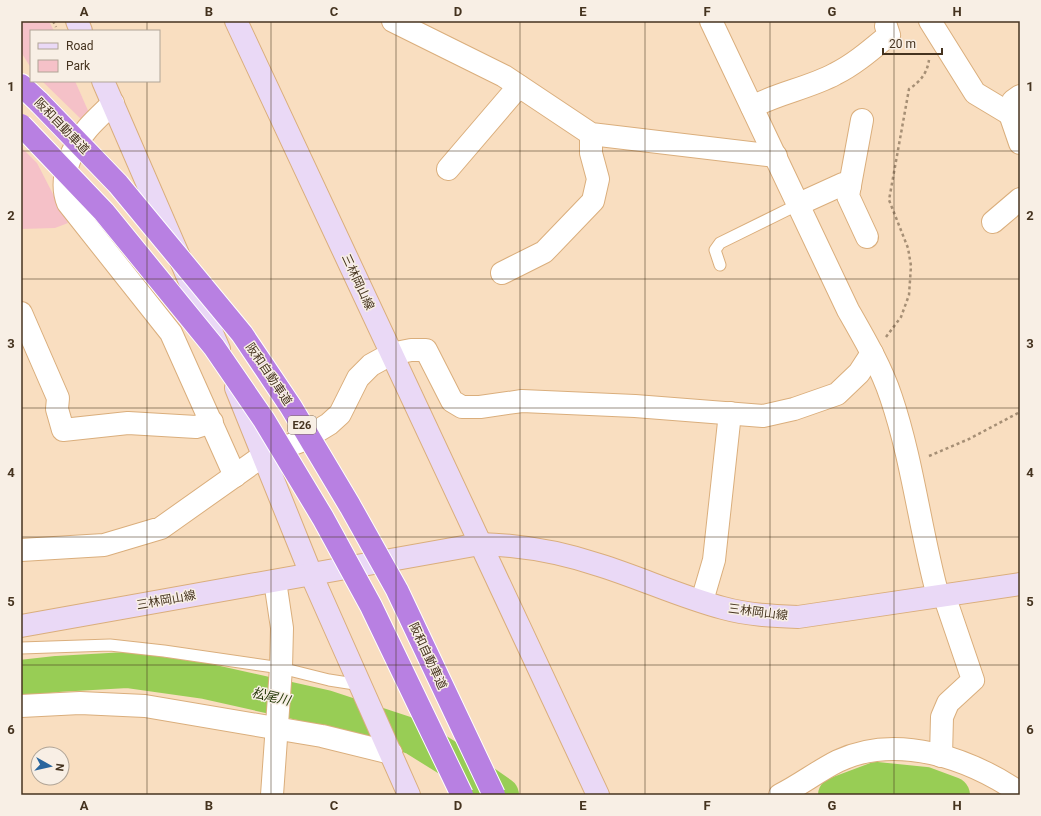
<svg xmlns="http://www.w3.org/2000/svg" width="1041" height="816" font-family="Roboto,'Noto Sans JP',sans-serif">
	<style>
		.green { fill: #f5c1c8 }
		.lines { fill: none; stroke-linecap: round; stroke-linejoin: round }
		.river { stroke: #98cd55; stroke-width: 36 }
		.lane-casing { stroke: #daae7c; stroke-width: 13 }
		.street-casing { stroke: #daae7c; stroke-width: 24 }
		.secondary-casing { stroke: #daae7c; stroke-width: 24 }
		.highway-casing { stroke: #fff; stroke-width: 24 }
		.path { stroke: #a68f75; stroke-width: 2.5; stroke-dasharray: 3 3; stroke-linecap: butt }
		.lane { stroke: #fff; stroke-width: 11 }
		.street { stroke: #fff; stroke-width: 22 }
		.secondary { stroke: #ead9f6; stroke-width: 22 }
		.highway { stroke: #b880e2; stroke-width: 22 }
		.highway-bridge-casing { stroke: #fff; stroke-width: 24; stroke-linecap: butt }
		.highway-bridge { stroke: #b880e2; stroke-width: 22 }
		.grid { fill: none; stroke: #45331f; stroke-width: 1; stroke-opacity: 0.55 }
		.labels { text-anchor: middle; stroke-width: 3; stroke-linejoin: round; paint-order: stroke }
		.shield { fill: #f8efe5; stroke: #7b6b5a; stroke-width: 1 }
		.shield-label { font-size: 11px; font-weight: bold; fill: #45331f }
		.street-label { font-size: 12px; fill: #45331f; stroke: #f8efe5 }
		.water-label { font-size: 13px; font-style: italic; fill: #263a09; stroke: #f8efe5 }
		.neatline { fill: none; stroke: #45331f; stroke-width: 1.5 }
		.grid-label { font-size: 13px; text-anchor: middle; font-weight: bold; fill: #45331f }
	</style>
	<rect width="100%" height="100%" fill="#f9dec0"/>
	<g class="green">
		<polygon points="21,21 49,21 54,31 31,31 31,68 21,52"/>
		<polygon points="42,81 75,81 90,115 83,121"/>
		<polygon points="21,147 37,163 68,223 55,228 21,229"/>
	</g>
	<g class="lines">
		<g class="river">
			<polyline points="21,678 57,674 127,670 205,681 326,708 414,737 451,760 501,795"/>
			<polyline points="836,795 876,780 925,785 952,795"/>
		</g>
		<defs>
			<g id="lane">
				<polyline points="720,265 715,250 720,243 799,204"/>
				<polyline points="21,648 110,645 164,651 281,668 329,680 361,685"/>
			</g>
			<g id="street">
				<polyline points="393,21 504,76 591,134 776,156"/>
				<path d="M711,21l137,289c16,28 33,57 43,87 22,65 29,133 47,199"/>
				<polyline points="930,21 975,93 1010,114"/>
				<polyline points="1020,96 1013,101 1010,114 1020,143"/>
				<path d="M113,103c-8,8 -17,16 -25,25 -16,18 -30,51 -20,75l103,130 64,143"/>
				<path d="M752,107c26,-14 57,-19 83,-33 20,-10 37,-25 54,-39l-3,-9"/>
				<polyline points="862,120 848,196 867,237"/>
				<polyline points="448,169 519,86"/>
				<polyline points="799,204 843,184 850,186"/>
				<polyline points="993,222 1020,199"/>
				<polyline points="502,273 544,252 593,201 598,179 591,153 591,134"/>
				<polyline points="21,313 58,398 57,409 63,430 128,423 196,427 212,422"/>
				<polyline points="21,550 104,545 161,528 264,455 301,441 329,424 340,414 358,378 371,365 391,354 411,350 426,350 452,401 462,407 480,407 522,401 635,406 763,416 794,409 837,394 859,373 872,353"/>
				<polyline points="702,601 714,560 730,413"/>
				<polyline points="21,706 80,703 145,706 322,736 391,753"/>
				<polyline points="941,756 942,717 948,703 973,680 944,595"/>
				<polyline points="272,795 281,668 282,628 275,581"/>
				<path d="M780,795c20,-10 38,-24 58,-34 59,-28 131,-3 182,32"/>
			</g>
			<g id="secondary">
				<polyline points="77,21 81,31"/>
				<polyline points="236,21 598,795"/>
				<polyline points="103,81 219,349"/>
				<polyline points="236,388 311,574 409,795"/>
				<path d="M21,626l459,-82c41,1 80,8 119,21 42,13 82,32 124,43 25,7 50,8 75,9l222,-33"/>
			</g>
			<polyline id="highway" points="21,85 39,102"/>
		</defs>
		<use href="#lane" class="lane-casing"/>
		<use href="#street" class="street-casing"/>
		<use href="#secondary" class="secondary-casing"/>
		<use href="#highway" class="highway-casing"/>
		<g class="path">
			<polyline points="53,21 56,27"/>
			<path d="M886,337l15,-20 8,-22 2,-29 -3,-18 -19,-48 20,-111c12,-8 18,-16 20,-29"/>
			<polyline points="929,456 969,439 1020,412"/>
		</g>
		<use href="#lane" class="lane"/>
		<use href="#street" class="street"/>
		<use href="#secondary" class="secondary"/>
		<use href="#highway" class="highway"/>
		<defs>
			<g id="highway-bridge">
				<polyline points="39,102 118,184 242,334 291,407 350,506 397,590 494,795"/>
				<polyline points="21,125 104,212 214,347 264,420 323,518 371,606 462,795"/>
			</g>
		</defs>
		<use href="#highway-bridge" class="highway-bridge-casing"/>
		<use href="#highway-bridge" class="highway-bridge"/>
	</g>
	<path class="grid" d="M147,21v10M271,21v774M396,21v774M520,21v774M645,21v774M770,21v774M894,21v774M147,81v714M21,151h999M21,279h999M21,408h999M21,537h999M21,665h999"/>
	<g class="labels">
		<rect class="shield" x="288" y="416" width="28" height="18" rx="3"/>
		<g class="shield-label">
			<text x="302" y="429">E26</text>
		</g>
		<g class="street-label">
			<text transform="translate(62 126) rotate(46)" y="4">阪和自動車道</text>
			<text transform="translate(358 282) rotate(65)" y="4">三林岡山線</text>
			<text transform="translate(269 374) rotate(56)" y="4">阪和自動車道</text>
			<text transform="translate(166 600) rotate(-10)" y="4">三林岡山線</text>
			<text transform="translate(758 612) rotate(7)" y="4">三林岡山線</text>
			<text transform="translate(428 656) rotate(65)" y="4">阪和自動車道</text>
		</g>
		<g class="water-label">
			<text transform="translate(271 696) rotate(13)" y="5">松尾川</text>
		</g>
	</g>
	<rect width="1041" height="816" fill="none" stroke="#f8efe5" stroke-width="44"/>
	<rect x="30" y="30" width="130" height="52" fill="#f8efe5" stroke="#b0a496"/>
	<rect x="38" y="43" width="20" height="6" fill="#ead9f6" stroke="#b0a496"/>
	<text x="66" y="50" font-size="12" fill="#45331f">Road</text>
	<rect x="38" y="60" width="20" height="12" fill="#f5c1c8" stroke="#b0a496"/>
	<text x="66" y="70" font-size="12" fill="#45331f">Park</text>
	<g transform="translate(50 766) rotate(98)"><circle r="19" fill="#f8efe5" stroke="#b0a496"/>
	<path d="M0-3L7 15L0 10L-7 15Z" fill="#29659d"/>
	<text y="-6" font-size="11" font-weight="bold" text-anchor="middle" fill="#45331f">N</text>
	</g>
	<path d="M883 48v6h59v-6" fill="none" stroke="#45331f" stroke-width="2"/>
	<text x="889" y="48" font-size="12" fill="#45331f" stroke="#f8efe5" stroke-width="3" paint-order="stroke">20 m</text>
	<rect x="22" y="22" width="997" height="772" class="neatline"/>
	<g class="grid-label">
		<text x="84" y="16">A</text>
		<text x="209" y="16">B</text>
		<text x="334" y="16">C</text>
		<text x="458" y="16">D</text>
		<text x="583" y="16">E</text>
		<text x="707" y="16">F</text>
		<text x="832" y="16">G</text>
		<text x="957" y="16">H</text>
		<text x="11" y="91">1</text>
		<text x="1030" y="91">1</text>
		<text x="11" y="220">2</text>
		<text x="1030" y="220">2</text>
		<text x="11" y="348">3</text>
		<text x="1030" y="348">3</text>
		<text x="11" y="477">4</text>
		<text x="1030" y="477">4</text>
		<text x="11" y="606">5</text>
		<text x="1030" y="606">5</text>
		<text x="11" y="734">6</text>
		<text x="1030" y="734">6</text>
		<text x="84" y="810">A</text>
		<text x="209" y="810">B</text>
		<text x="334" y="810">C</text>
		<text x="458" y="810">D</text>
		<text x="583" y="810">E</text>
		<text x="707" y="810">F</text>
		<text x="832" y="810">G</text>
		<text x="957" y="810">H</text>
	</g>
</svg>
